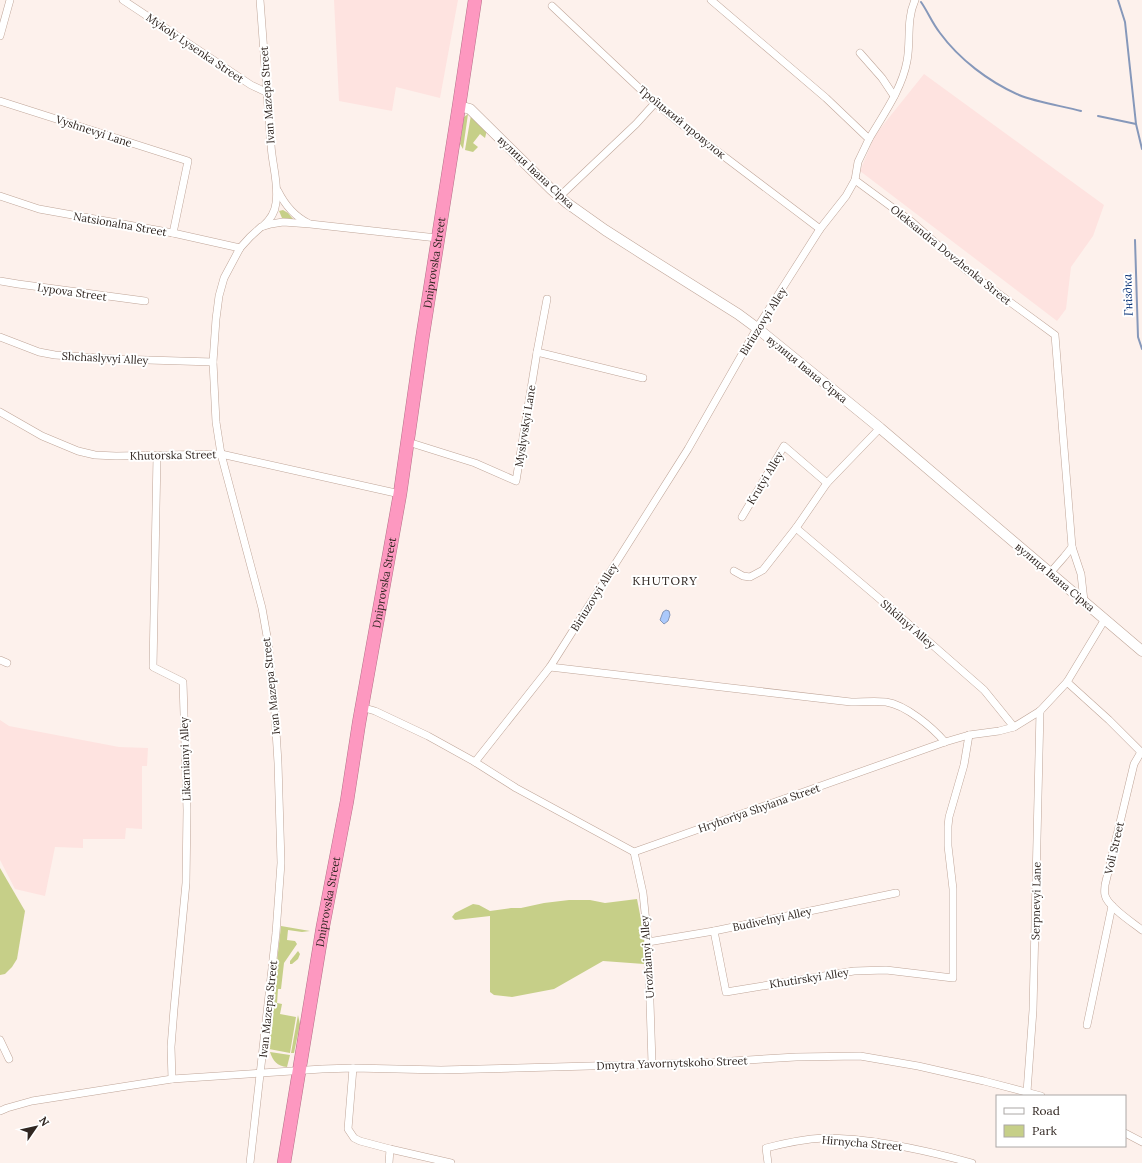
<svg xmlns="http://www.w3.org/2000/svg" width="1142" height="1163" font-family="Lora,serif">
	<style>
		.industrial { fill: #fee3e0 }
		.green { fill: #c6cf88 }
		.water { fill: #abc9fb; stroke: #8698ba }
		.lines { fill: none; stroke-linecap: round; stroke-linejoin: round }
		.stream { stroke: #8698ba; stroke-width: 2 }
		.street-casing { stroke: #bfa598; stroke-width: 8 }
		.secondary-casing { stroke: #bfa598; stroke-width: 11 }
		.highway-casing { stroke: #b57088; stroke-width: 14 }
		.street { stroke: #fff; stroke-width: 7 }
		.secondary { stroke: #fff; stroke-width: 10 }
		.highway { stroke: #fd98c0; stroke-width: 13 }
		.labels { text-anchor: middle; stroke-width: 4; stroke-linejoin: round; paint-order: stroke }
		.street-label { font-size: 11px; fill: #302621; stroke: #fff }
		.water-label { font-size: 12px; font-style: italic; fill: #063076; stroke: #fff }
		.neighbourhood-label { font-size: 12px; letter-spacing: 1px; fill: #302621; stroke: #fff }
	</style>
	<rect width="100%" height="100%" fill="#fdf1ec"/>
	<g class="industrial">
		<polygon points="334,0 458,0 440,98 396,87 392,111 339,101"/>
		<polygon points="924,74 1104,205 1093,236 1071,267 1066,309 1057,321 860,171 875,135"/>
		<polygon points="0,720 9,726 119,747 148,748 147,766 142,766 142,829 126,828 125,839 83,839 83,848 55,847 45,896 15,889 0,860"/>
	</g>
	<g class="green">
		<polygon points="468,114 463,149 460,144 464,117"/>
		<polygon points="471,115 487,130 485,138 480,134 473,143 478,147 473,152 465,150"/>
		<polygon points="283,210 288,213 293,219 282,218 279,211"/>
		<polygon points="0,868 25,911 17,959 12,967 5,974 0,975"/>
		<polygon points="637,899 645,940 646,963 644,964 603,961 554,989 512,997 494,995 490,992 490,916 455,920 452,917 455,913 473,904 479,905 490,911 511,908 521,908 544,903 569,900 590,900 605,903"/>
		<polygon points="281,926 310,931 302,932 288,930 287,940 295,941 297,944 284,963 281,989 278,989 277,1003 282,1004 280,1014 296,1017 290,1053 269,1049 268,1041"/>
		<polygon points="298,951 300,954 298,959 292,964 290,964 290,961"/>
		<polygon points="298,1015 300,1024 294,1053 291,1053"/>
		<path d="M270,1052l20,3 -3,12c-10,-1 -14,-6 -17,-15z"/>
	</g>
	<polygon class="water" points="666,610 669,611 670,615 668,621 664,624 660,620 663,612"/>
	<g class="lines">
		<g class="stream">
			<path d="M921,2c7,10 11,21 19,31 19,26 49,49 79,62 17,7 43,11 62,16"/>
			<polyline points="1098,116 1136,124 1125,22 1118,0"/>
			<polyline points="1136,124 1142,149"/>
			<polyline points="1135,240 1138,337 1142,349"/>
		</g>
		<defs>
			<g id="street">
				<polyline points="123,0 251,85 268,93"/>
				<path d="M260,0c4,49 7,97 11,145 1,19 8,39 5,58 -1,9 -6,17 -13,23"/>
				<polyline points="711,0 826,98 869,139 858,162 855,180 912,222 965,269 1055,335 1072,547 1081,574 1084,601"/>
				<polyline points="552,6 655,103 676,120 820,229"/>
				<polyline points="0,36 10,0"/>
				<polyline points="860,53 882,78 894,96"/>
				<polyline points="0,101 188,161 173,233"/>
				<path d="M869,139c14,-24 33,-50 38,-78 4,-20 -1,-41 8,-61"/>
				<path d="M855,180l-9,16 -26,33 -63,99 -69,121 -138,218 301,35c12,0 24,-1 35,0 20,3 46,25 59,40"/>
				<path d="M278,191c7,14 16,25 30,32"/>
				<polyline points="0,196 39,209 173,233 240,248"/>
				<polyline points="559,197 636,124 655,103"/>
				<polyline points="0,281 18,284 145,301"/>
				<polyline points="547,299 537,352 643,378"/>
				<polyline points="0,337 39,352 55,355 115,359 213,362"/>
				<polyline points="0,412 42,436 78,451 95,455 116,456 221,454 400,494"/>
				<polyline points="408,442 475,463 516,481 537,352"/>
				<polyline points="157,456 153,667 183,682 187,810 186,883 174,1009 171,1047 172,1079"/>
				<polyline points="742,517 784,446 827,483"/>
				<polyline points="796,528 888,606 984,690 1014,727"/>
				<polyline points="734,571 743,576 750,577 763,570 796,528 827,483 880,428"/>
				<polyline points="1050,573 1064,557 1072,547"/>
				<polyline points="0,660 7,663"/>
				<polyline points="1067,682 1105,619"/>
				<polyline points="361,707 375,711 428,736 475,762 516,788 634,852 945,742 969,735 999,731 1014,727 1040,711 1067,682 1109,720 1142,753"/>
				<path d="M1141,752l-7,12 -29,121c0,3 -1,7 0,10 2,11 28,28 37,35"/>
				<polyline points="475,762 550,667"/>
				<polyline points="634,852 643,893 648,942 652,1063"/>
				<polyline points="714,931 726,992 854,971 886,970 953,978 953,889 948,846 948,826 949,817 964,765 969,735"/>
				<polyline points="648,942 714,931 896,893"/>
				<polyline points="1087,1025 1112,906"/>
				<polyline points="0,1040 9,1059"/>
				<polyline points="353,1068 348,1129 354,1138 360,1141 390,1149 451,1163"/>
				<polyline points="1027,1092 1033,1010 1040,711"/>
				<polyline points="0,1111 7,1108 32,1101 172,1079 322,1069 353,1068 441,1070 699,1063 796,1057 860,1056 918,1066 984,1081 1041,1096"/>
				<polyline points="1125,1133 1142,1142"/>
				<polyline points="250,1163 276,933 281,863 278,763 274,699 268,642 262,608 221,454 216,422 213,362 216,319 219,296 224,278 240,248 250,237 261,227 271,224 283,222 310,224 437,238"/>
				<polyline points="389,1163 390,1149"/>
				<path d="M768,1163l-2,-15c19,-5 38,-9 58,-10 49,0 101,12 148,25"/>
			</g>
			<polyline id="secondary" points="459,106 470,109 551,189 567,203 605,230 641,253 738,314 757,328 880,428 1142,651"/>
			<g id="highway">
				<path id="s1" d="M284,1163l39,-237 24,-125 12,-78 41,-229 22,-154 37,-234 16,-106"/>
			</g>
		</defs>
		<use href="#street" class="street-casing"/>
		<use href="#secondary" class="secondary-casing"/>
		<use href="#highway" class="highway-casing"/>
		<use href="#street" class="street"/>
		<use href="#secondary" class="secondary"/>
		<use href="#highway" class="highway"/>
	</g>
	<g class="labels">
		<g class="street-label">
			<text transform="translate(195 48) rotate(34)" y="4">Mykoly Lysenka Street</text>
			<text transform="translate(267 95) rotate(-94)" y="4">Ivan Mazepa Street</text>
			<text transform="translate(682 122) rotate(39)" y="4">Троїцький провулок</text>
			<text transform="translate(94 131) rotate(18)" y="4">Vyshnevyi Lane</text>
			<text transform="translate(536 172) rotate(43)" y="4">вулиця Івана Сірка</text>
			<text transform="translate(120 224) rotate(10)" y="4">Natsionalna Street</text>
			<text transform="translate(951 255) rotate(39)" y="4">Oleksandra Dovzhenka Street</text>
			<text dy="4" stroke="none"><textPath href="#s1" startOffset="913">Dniprovska Street</textPath></text>
			<text transform="translate(72 292) rotate(8)" y="4">Lypova Street</text>
			<text transform="translate(763 321) rotate(-58)" y="4">Biriuzovyi Alley</text>
			<text transform="translate(105 358) rotate(3)" y="4">Shchaslyvyi Alley</text>
			<text transform="translate(807 369) rotate(39)" y="4">вулиця Івана Сірка</text>
			<text transform="translate(525 426) rotate(-81)" y="4">Myslyvskyi Lane</text>
			<text transform="translate(173 455) rotate(-1)" y="4">Khutorska Street</text>
			<text transform="translate(765 478) rotate(-59)" y="4">Krutyi Alley</text>
			<text transform="translate(1055 577) rotate(40)" y="4">вулиця Івана Сірка</text>
			<text dy="4" stroke="none"><textPath href="#s1" startOffset="589">Dniprovska Street</textPath></text>
			<text transform="translate(594 597) rotate(-58)" y="4">Biriuzovyi Alley</text>
			<text transform="translate(908 624) rotate(41)" y="4">Shkilnyi Alley</text>
			<text transform="translate(271 686) rotate(-96)" y="4">Ivan Mazepa Street</text>
			<text transform="translate(185 759) rotate(-92)" y="4">Likarnianyi Alley</text>
			<text transform="translate(759 808) rotate(-19)" y="4">Hryhoriya Shyiana Street</text>
			<text transform="translate(1114 848) rotate(-77)" y="4">Voli Street</text>
			<text dy="4" stroke="none"><textPath href="#s1" startOffset="265">Dniprovska Street</textPath></text>
			<text transform="translate(1036 901) rotate(-89)" y="4">Serpnevyi Lane</text>
			<text transform="translate(772 919) rotate(-12)" y="4">Budivelnyi Alley</text>
			<text transform="translate(647 957) rotate(-94)" y="4">Urozhainyi Alley</text>
			<text transform="translate(809 978) rotate(-9)" y="4">Khutirskyi Alley</text>
			<text transform="translate(268 1009) rotate(-84)" y="4">Ivan Mazepa Street</text>
			<text transform="translate(672 1063) rotate(-2)" y="4">Dmytra Yavornytskoho Street</text>
			<text transform="translate(862 1143) rotate(5)" y="4">Hirnycha Street</text>
		</g>
		<g class="water-label">
			<text transform="translate(1128 295) rotate(-92)" y="4">Гніздка</text>
		</g>
		<g class="neighbourhood-label">
			<text x="665" y="585">KHUTORY</text>
		</g>
	</g>
	<rect x="996" y="1095" width="130" height="52" fill="#ffffff" stroke="#aca8a6"/>
	<rect x="1004" y="1108" width="20" height="6" fill="#ffffff" stroke="#aca8a6"/>
	<text x="1032" y="1115" font-size="12" fill="#302621">Road</text>
	<rect x="1004" y="1125" width="20" height="12" fill="#c6cf88" stroke="#aca8a6"/>
	<text x="1032" y="1135" font-size="12" fill="#302621">Park</text>
	<g transform="translate(36 1127) rotate(56)" stroke="#ffffff" stroke-width="3" paint-order="stroke">
	<path d="M0-3L7 15L0 10L-7 15Z" fill="#302621"/>
	<text y="-6" font-size="11" font-weight="bold" text-anchor="middle" fill="#302621">N</text>
	</g>
</svg>
